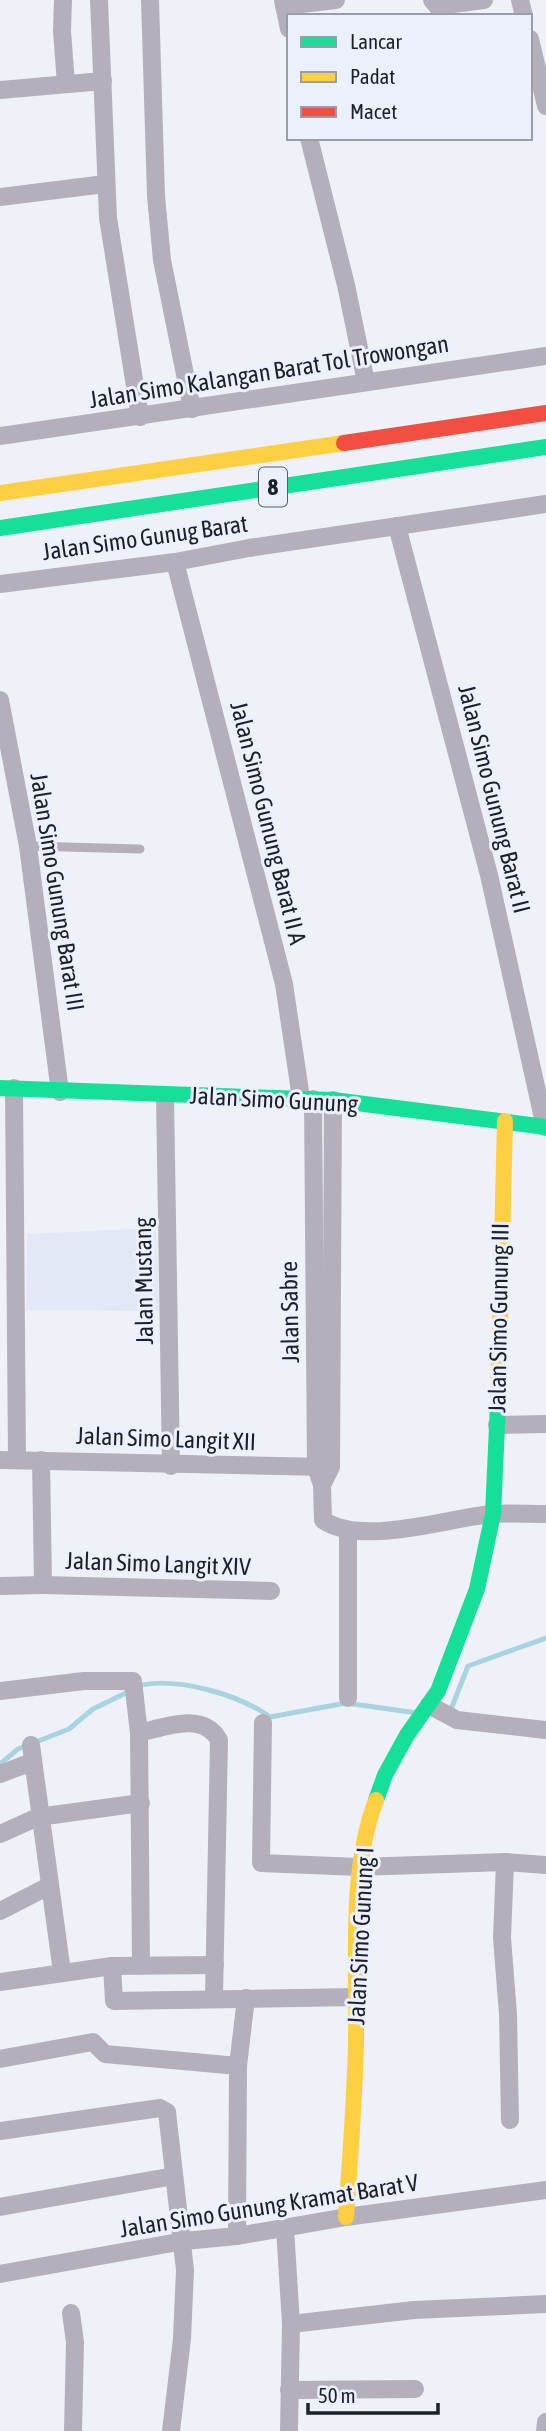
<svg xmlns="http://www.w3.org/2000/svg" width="546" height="2431" font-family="'Asap Condensed',sans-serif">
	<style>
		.built { fill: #e3e8f7 }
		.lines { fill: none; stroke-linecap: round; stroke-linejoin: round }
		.stream { stroke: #aad3e2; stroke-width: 5 }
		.lane { stroke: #b3b0bc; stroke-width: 9 }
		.street { stroke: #b3b0bc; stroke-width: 18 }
		.fast { stroke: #16e098; stroke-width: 16 }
		.slow { stroke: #ffcf43; stroke-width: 16 }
		.jam { stroke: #f24e42; stroke-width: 16 }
		.labels { text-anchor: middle; stroke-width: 6; stroke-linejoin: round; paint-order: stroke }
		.shield { fill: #ebf0fc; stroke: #5b5e67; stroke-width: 2 }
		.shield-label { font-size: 23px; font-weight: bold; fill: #1d2027 }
		.street-label { font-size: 24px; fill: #1d2027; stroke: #ebf0fc }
	</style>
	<rect width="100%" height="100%" fill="#eff1f8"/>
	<polygon class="built" points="156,1228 159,1311 26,1310 27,1234"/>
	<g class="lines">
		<g class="stream">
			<path d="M138,1686c38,-10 102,9 132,31l76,-14 71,10"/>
			<polyline points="450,1712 468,1666 546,1638"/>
			<polyline points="0,1764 18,1749 69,1729 93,1709 130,1691"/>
		</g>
		<polyline class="lane" points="28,846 140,849"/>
		<g class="street">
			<polyline points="63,0 62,31 66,84"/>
			<polyline points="99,0 108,218 140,417"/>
			<polyline points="150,0 156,196 162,260 192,409"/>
			<polyline points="283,0 289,29"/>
			<polyline points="432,0 437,6 484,0"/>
			<polyline points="520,0 524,16"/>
			<polyline points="284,6 336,0"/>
			<polyline points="530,39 546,106"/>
			<polyline points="0,90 103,81"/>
			<polyline points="309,138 346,285 366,382"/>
			<polyline points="0,197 105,184"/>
			<polyline points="0,436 546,356"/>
			<polyline points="397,526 489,875 545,1127"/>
			<polyline points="175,562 284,984 301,1098"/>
			<polyline points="0,584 175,562 249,548 546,504"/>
			<polyline points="0,700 28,846 60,1092"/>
			<polyline points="14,1088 17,1460"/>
			<polyline points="165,1095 171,1466"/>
			<path d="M313,1099l3,368 6,18 1,35c39,27 124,-2 169,-6 18,-1 36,0 54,0"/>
			<polyline points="497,1425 546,1424"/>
			<polyline points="0,1460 325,1467"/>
			<polyline points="41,1460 43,1585 271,1591"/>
			<polyline points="322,1485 331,1467 333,1100"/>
			<polyline points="0,1586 43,1585"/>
			<polyline points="0,1691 84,1681 133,1681 139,1733"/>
			<polyline points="348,1698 348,1530"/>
			<polyline points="429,1705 457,1720 546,1730"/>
			<polyline points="263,1723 261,1863 359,1867 505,1862 546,1865"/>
			<polyline points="31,1745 62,1972"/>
			<polyline points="0,1774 32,1762"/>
			<polyline points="0,1834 38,1817 141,1803"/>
			<polyline points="505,1862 502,1938 508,2014 510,2120"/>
			<polyline points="0,1911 49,1886"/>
			<path d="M141,1964l-2,-231c26,-6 64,-22 80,7l-5,257"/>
			<polyline points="112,1966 114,2001 356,1997"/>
			<polyline points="0,1982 112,1966 215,1965"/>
			<polyline points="0,2059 93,2042 105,2054 238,2066"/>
			<polyline points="0,2131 160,2108 167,2112 185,2270 182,2339 171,2431"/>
			<polyline points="0,2207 174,2176"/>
			<polyline points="285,2228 291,2324 289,2431"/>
			<polyline points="237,2236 238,2066 246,1998"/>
			<polyline points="0,2274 184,2241 237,2236 346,2217 546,2190"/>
			<polyline points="71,2313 75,2342 73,2431"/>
			<polyline points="291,2324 414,2310 546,2304"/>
			<polyline points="289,2390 415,2389"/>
			<polyline points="545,2431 546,2422"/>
		</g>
		<g class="fast">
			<polyline points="0,528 546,447"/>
			<polyline points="0,1088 333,1100 546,1127"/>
			<polyline points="376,1800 385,1775 407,1735 438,1691 477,1589 493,1514 498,1404"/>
		</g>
		<g class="slow">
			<polyline points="0,493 344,443"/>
			<polyline points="498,1404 505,1121"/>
			<path d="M346,2217c4,-59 9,-118 10,-177 2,-79 -8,-165 20,-240"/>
		</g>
		<polyline class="jam" points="344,443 546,413"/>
	</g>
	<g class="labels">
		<rect class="shield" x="259" y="467.5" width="28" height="39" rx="5"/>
		<g class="shield-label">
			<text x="273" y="495">8</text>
		</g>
		<g class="street-label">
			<text transform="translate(269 372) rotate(-9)" y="8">Jalan Simo Kalangan Barat Tol Trowongan</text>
			<text transform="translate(145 538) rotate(-8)" y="8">Jalan Simo Gunug Barat</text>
			<text transform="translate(494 799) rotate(76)" y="8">Jalan Simo Gunung Barat II</text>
			<text transform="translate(268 823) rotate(76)" y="8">Jalan Simo Gunung Barat II A</text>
			<text transform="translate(57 892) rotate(81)" y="8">Jalan Simo Gunung Barat III</text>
			<text transform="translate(274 1100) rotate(3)" y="8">Jalan Simo Gunung</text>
			<text transform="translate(144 1281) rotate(-91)" y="8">Jalan Mustang</text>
			<text transform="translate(290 1312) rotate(-91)" y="8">Jalan Sabre</text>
			<text transform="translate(499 1318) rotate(-89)" y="8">Jalan Simo Gunung III</text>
			<text transform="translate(166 1439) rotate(2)" y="8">Jalan Simo Langit XII</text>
			<text transform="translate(158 1564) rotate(2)" y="8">Jalan Simo Langit XIV</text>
			<text transform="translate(361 1936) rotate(-87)" y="8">Jalan Simo Gunung I</text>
			<text transform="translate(269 2206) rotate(-9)" y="8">Jalan Simo Gunung Kramat Barat V</text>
		</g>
	</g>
	<rect x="287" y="14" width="245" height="126" fill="#ebf0fc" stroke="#999da7" stroke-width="2"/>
	<rect x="301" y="37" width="35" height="10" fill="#16e098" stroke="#999da7" stroke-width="2"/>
	<text x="350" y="49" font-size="21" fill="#1d2027">Lancar</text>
	<rect x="301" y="72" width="35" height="10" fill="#ffcf43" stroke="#999da7" stroke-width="2"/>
	<text x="350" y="84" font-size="21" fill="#1d2027">Padat</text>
	<rect x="301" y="107" width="35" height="10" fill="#f24e42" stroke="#999da7" stroke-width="2"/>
	<text x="350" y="119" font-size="21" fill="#1d2027">Macet</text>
	<path d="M308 2403v10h130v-10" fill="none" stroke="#1d2027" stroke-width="3.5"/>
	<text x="318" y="2403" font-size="21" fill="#1d2027" stroke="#ebf0fc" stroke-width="5" paint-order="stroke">50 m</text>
</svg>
